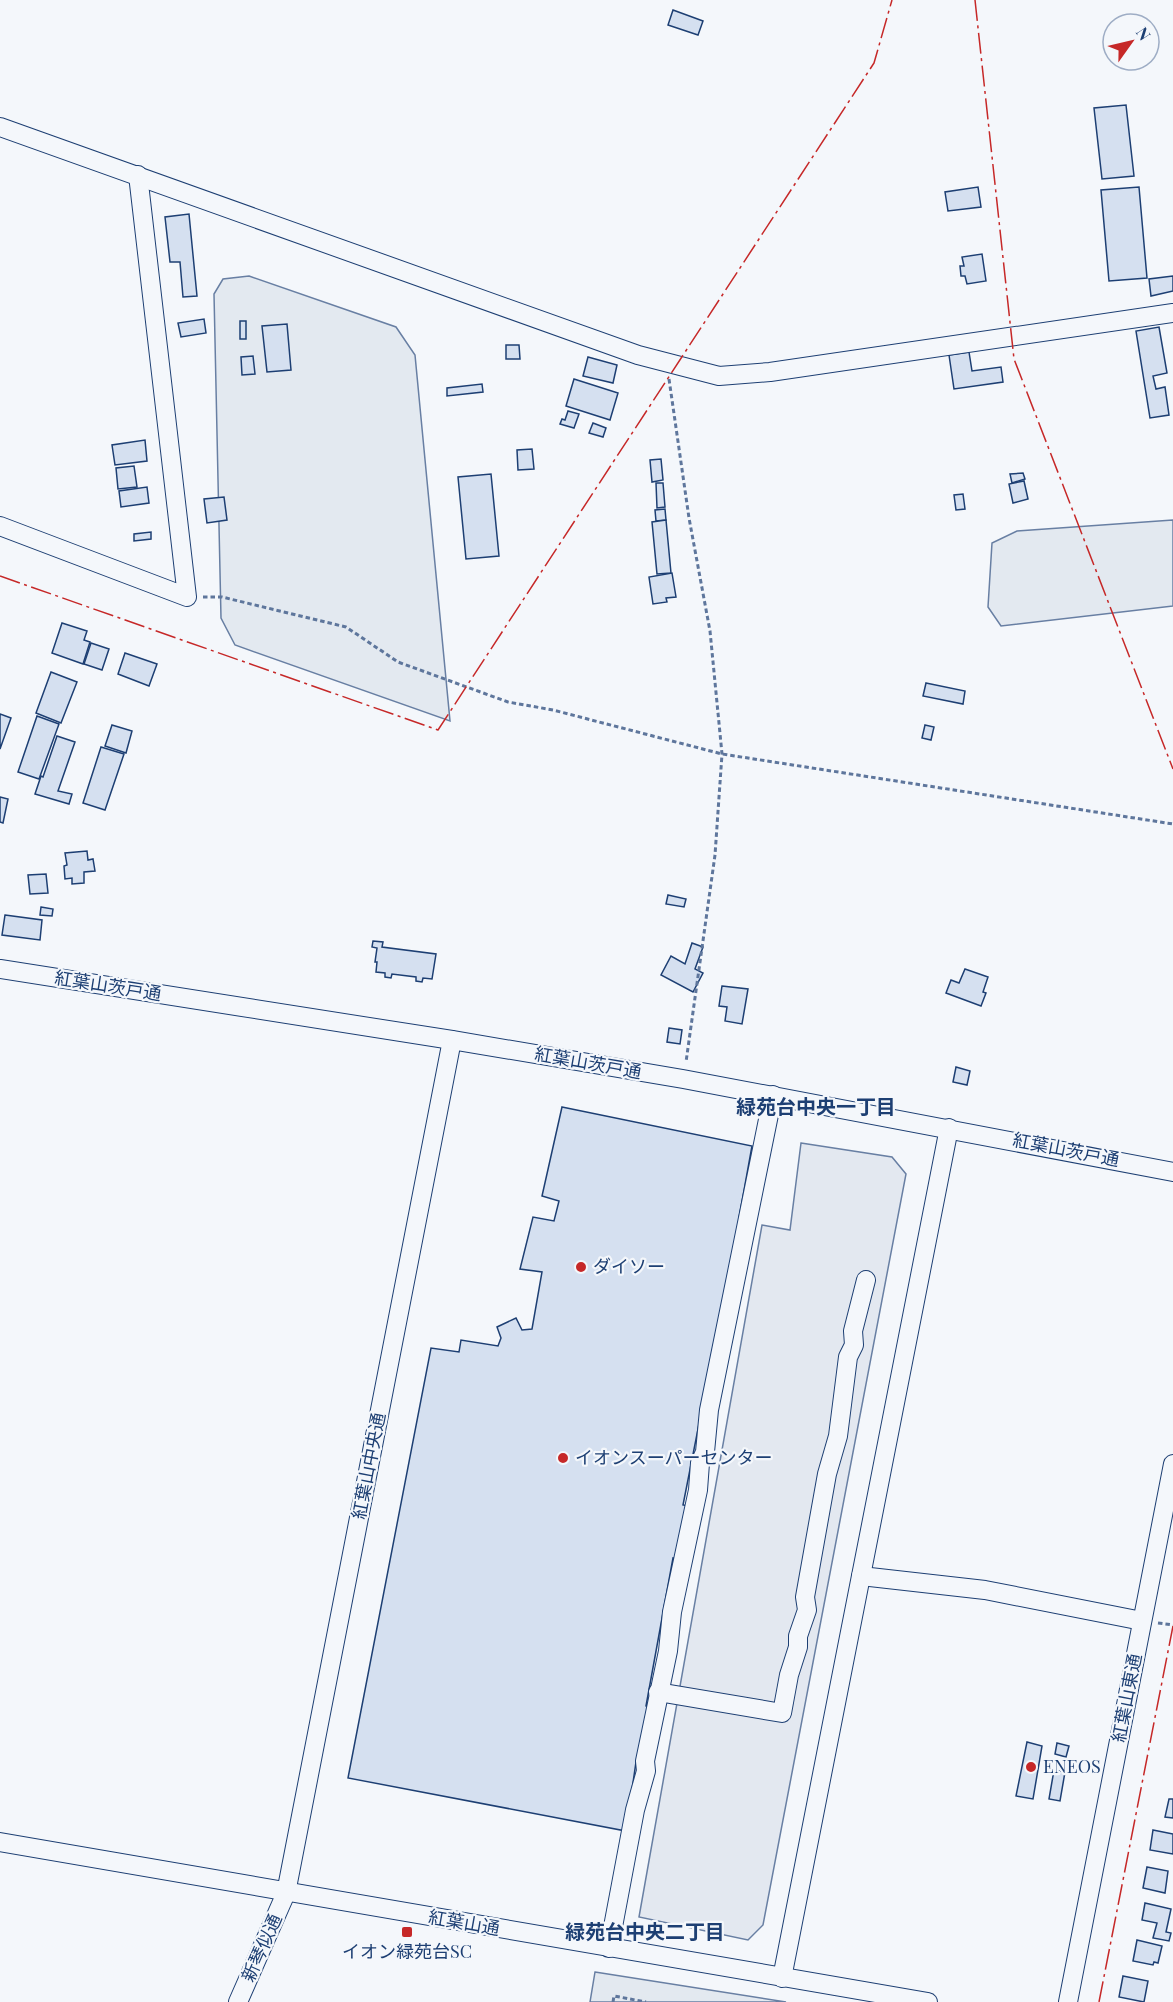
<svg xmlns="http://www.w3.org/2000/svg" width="1173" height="2002" font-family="'Playfair Display','Noto Sans JP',serif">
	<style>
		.green { fill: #e3e9f0; stroke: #687fa3; stroke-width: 1.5 }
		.parking { fill: #e3e8f0; stroke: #687fa3; stroke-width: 1.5 }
		.building { fill: #d5e0f0; stroke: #1d3f73; stroke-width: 1.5 }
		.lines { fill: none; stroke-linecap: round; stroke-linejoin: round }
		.minor-casing { stroke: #1d3f73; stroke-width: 20 }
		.path { stroke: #5e769c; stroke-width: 3; stroke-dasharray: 4.5 3; stroke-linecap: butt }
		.minor { stroke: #f4f7fb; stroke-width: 18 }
		.power { stroke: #c62828; stroke-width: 1.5; stroke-dasharray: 21 4.5 3 4.5; stroke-linecap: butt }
		.poi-dot { fill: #c62828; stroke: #f4f7fb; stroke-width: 2 }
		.labels { text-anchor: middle; stroke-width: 4.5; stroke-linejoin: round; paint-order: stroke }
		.street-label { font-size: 18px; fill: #1d3f73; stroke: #f4f7fb }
		.poi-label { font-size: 18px; fill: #1d3f73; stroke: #f4f7fb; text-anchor: start }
		.neighbourhood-label { font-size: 20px; font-weight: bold; fill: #1d3f73; stroke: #f4f7fb }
	</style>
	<rect width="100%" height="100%" fill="#f4f7fb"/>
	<g class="green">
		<polygon points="249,276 396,327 415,355 450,721 235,645 221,618 214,294 223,279"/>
		<polygon points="1173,520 1173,606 1001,626 988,607 992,543 1017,531"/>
		<polygon points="595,1972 786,2002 590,2002"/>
	</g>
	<polygon class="parking" points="801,1143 892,1157 906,1174 763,1925 748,1940 639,1917 762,1225 790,1230"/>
	<g class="building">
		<polygon points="673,10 703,21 698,35 668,25"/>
		<polygon points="1126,105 1134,176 1102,179 1094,108"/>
		<polygon points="978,187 981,207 948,211 945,192"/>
		<polygon points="1139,187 1147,278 1109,281 1101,190"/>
		<polygon points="189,214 197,296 183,297 180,262 170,262 165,217"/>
		<polygon points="982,254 986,281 967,284 965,276 961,276 960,266 964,266 962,257"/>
		<polygon points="1173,276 1173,291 1151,296 1149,279"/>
		<polygon points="204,319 206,333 181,337 178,323"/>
		<rect x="240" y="321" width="6" height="18"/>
		<polygon points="287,324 291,370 267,372 262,326"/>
		<polygon points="1159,327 1167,373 1153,376 1156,389 1165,387 1169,415 1150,418 1136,331"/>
		<polygon points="506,345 519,345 520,359 506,359"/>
		<polygon points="969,352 972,371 1001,367 1003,382 954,389 949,355"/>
		<polygon points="253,356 255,374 242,375 241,357"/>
		<polygon points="588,357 617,365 613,383 583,376"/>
		<polygon points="574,379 618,393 610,420 566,406"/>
		<polygon points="482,384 483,392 447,396 447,388"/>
		<polygon points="568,411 579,414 574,428 560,424 562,419 565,420"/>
		<polygon points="593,423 606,428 603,437 589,433"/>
		<polygon points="145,440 147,461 115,465 112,445"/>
		<polygon points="532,449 534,469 518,470 517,450"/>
		<polygon points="661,459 663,480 652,482 650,460"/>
		<polygon points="134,466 137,487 118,489 116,468"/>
		<polygon points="1023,473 1025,479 1012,483 1010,474"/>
		<polygon points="491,474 499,556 466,559 458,477"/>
		<polygon points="1024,481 1028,499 1013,503 1009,484"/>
		<polygon points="656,483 663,483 665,507 657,508"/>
		<polygon points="147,487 149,503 121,507 119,491"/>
		<polygon points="963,494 965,509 956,510 954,495"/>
		<polygon points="224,497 227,520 207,523 204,499"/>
		<polygon points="665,509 666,520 656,521 655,510"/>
		<polygon points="666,520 671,573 657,574 652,522"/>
		<polygon points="151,532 151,539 134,541 134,534"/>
		<polygon points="672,573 676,597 666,598 667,602 653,604 649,577"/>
		<polygon points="62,623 87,631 84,640 90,642 83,664 52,653"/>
		<polygon points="91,643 109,649 102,670 84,664"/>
		<polygon points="125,653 157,664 149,686 118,674"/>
		<polygon points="51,672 77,682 61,723 36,713"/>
		<polygon points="926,683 965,691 963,704 923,696"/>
		<polygon points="0,714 11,718 0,749"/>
		<polygon points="37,716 59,724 39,779 18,772"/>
		<polygon points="112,725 132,731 126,753 105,746"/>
		<polygon points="925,725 934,727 931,740 922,738"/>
		<polygon points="57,736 75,742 58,791 72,794 69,804 35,794 41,776 43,777"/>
		<polygon points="101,747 124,754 105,810 83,803"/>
		<polygon points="0,797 8,799 3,823 0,822"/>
		<polygon points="87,851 88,860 93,859 95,871 84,872 84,883 72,884 72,878 65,879 64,866 67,865 65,853"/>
		<polygon points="46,874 48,893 30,894 28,875"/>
		<polygon points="668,895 686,899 684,907 666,904"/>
		<polygon points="41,907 53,909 52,916 40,915"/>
		<polygon points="5,915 42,920 40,940 2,935"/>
		<polygon points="373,941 383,942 382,947 436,954 432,979 423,978 422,982 416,981 416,977 392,974 391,978 385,977 385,973 376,972 377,962 375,962 377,948 372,947"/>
		<polygon points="692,943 703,947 695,969 703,973 693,992 661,975 671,956 685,964"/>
		<polygon points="965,969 988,977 983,992 986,993 981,1006 946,993 951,980 959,983"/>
		<polygon points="722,986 748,989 742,1024 725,1021 727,1007 719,1006"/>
		<polygon points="669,1028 682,1030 680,1044 667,1042"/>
		<polygon points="956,1067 970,1071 967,1085 953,1082"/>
		<polygon points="562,1107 752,1146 739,1218 755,1223 729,1272 683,1505 700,1508 687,1561 673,1558 646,1706 663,1709 652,1762 636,1762 626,1831 348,1778 431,1348 459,1352 461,1340 498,1346 501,1338 497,1327 516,1318 522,1330 532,1329 542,1272 520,1269 533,1217 554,1221 559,1201 542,1196"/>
		<polygon points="1027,1742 1042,1746 1033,1799 1016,1796"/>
		<polygon points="1057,1743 1069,1746 1066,1757 1055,1754"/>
		<polygon points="1054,1770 1065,1772 1060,1801 1049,1799"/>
		<polygon points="1169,1799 1173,1799 1173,1818 1165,1817"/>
		<polygon points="1153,1830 1173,1834 1173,1854 1150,1850"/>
		<polygon points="1147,1867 1168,1871 1165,1893 1143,1888"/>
		<polygon points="1145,1903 1171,1909 1166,1932 1171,1933 1169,1941 1153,1938 1157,1923 1142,1920"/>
		<polygon points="1137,1940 1162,1946 1158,1963 1154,1962 1153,1965 1133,1961"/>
		<polygon points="1123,1976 1148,1981 1144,2002 1119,1997"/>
	</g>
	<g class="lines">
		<defs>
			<g id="minor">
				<polyline points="0,127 638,355 719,376 770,372 1173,313"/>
				<polyline points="0,526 187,597 138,175"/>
				<polyline points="0,969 452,1040 683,1079 1173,1172"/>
				<polyline points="861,1576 985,1590 1142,1621"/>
				<polyline points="658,1692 782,1713 789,1675 798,1647 798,1636 807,1610 805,1597 827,1474 838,1436 848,1357 854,1345 853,1331 866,1280"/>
				<polyline points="0,1842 928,2002"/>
				<polyline points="609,1948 635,1810 646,1771 645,1761 668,1651 672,1612 698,1490 700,1463 705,1452 709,1410 773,1095"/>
				<polyline points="782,1978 949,1128"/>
				<polyline points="238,2002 286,1893 452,1040"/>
				<polyline points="1068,2002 1173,1464"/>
			</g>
		</defs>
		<use href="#minor" class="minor-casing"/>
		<g class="path">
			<polyline points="669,379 689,518 710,631 722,754 715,855 686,1062"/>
			<polyline points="203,597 222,597 346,627 398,662 508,702 553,710 722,754 1173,824"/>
			<polyline points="1158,1623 1173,1625"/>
			<polyline points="613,2002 614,1996 646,2002"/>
		</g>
		<use href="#minor" class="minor"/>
		<g class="power">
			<polyline points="975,0 1014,359 1173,769"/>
			<polyline points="0,576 438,730 874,63 892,0"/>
			<polyline points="1099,2002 1173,1626"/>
		</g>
	</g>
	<g class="poi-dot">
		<circle cx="581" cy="1267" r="6"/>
		<circle cx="563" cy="1458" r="6"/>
		<circle cx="1031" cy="1767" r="6"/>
		<rect x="401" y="1926" width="12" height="12" rx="3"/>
	</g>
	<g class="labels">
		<g class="street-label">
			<text transform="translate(108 986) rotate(9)" y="6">紅葉山茨戸通</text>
			<text transform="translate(588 1063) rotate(10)" y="6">紅葉山茨戸通</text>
			<text transform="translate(1066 1150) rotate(11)" y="6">紅葉山茨戸通</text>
			<text transform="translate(369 1466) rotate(-79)" y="6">紅葉山中央通</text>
			<text transform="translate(1127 1698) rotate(-79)" y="6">紅葉山東通</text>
			<text transform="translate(464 1923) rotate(10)" y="6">紅葉山通</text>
			<text transform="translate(262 1948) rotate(-66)" y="6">新琴似通</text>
		</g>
		<g class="poi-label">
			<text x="593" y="1273">ダイソー</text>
			<text x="575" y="1464">イオンスーパーセンター</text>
			<text x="1043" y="1773">ENEOS</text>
			<text x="407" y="1958" text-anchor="middle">イオン緑苑台SC</text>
		</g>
		<g class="neighbourhood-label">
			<text x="816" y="1114">緑苑台中央一丁目</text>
			<text x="645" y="1939">緑苑台中央二丁目</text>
		</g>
	</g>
	<g transform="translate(1131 42) rotate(56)"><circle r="28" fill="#f4f7fb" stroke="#9eadc5" stroke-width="1.5"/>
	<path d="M0-4.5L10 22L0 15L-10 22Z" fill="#c62828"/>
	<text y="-9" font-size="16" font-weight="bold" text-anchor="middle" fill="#1d3f73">N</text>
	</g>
</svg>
